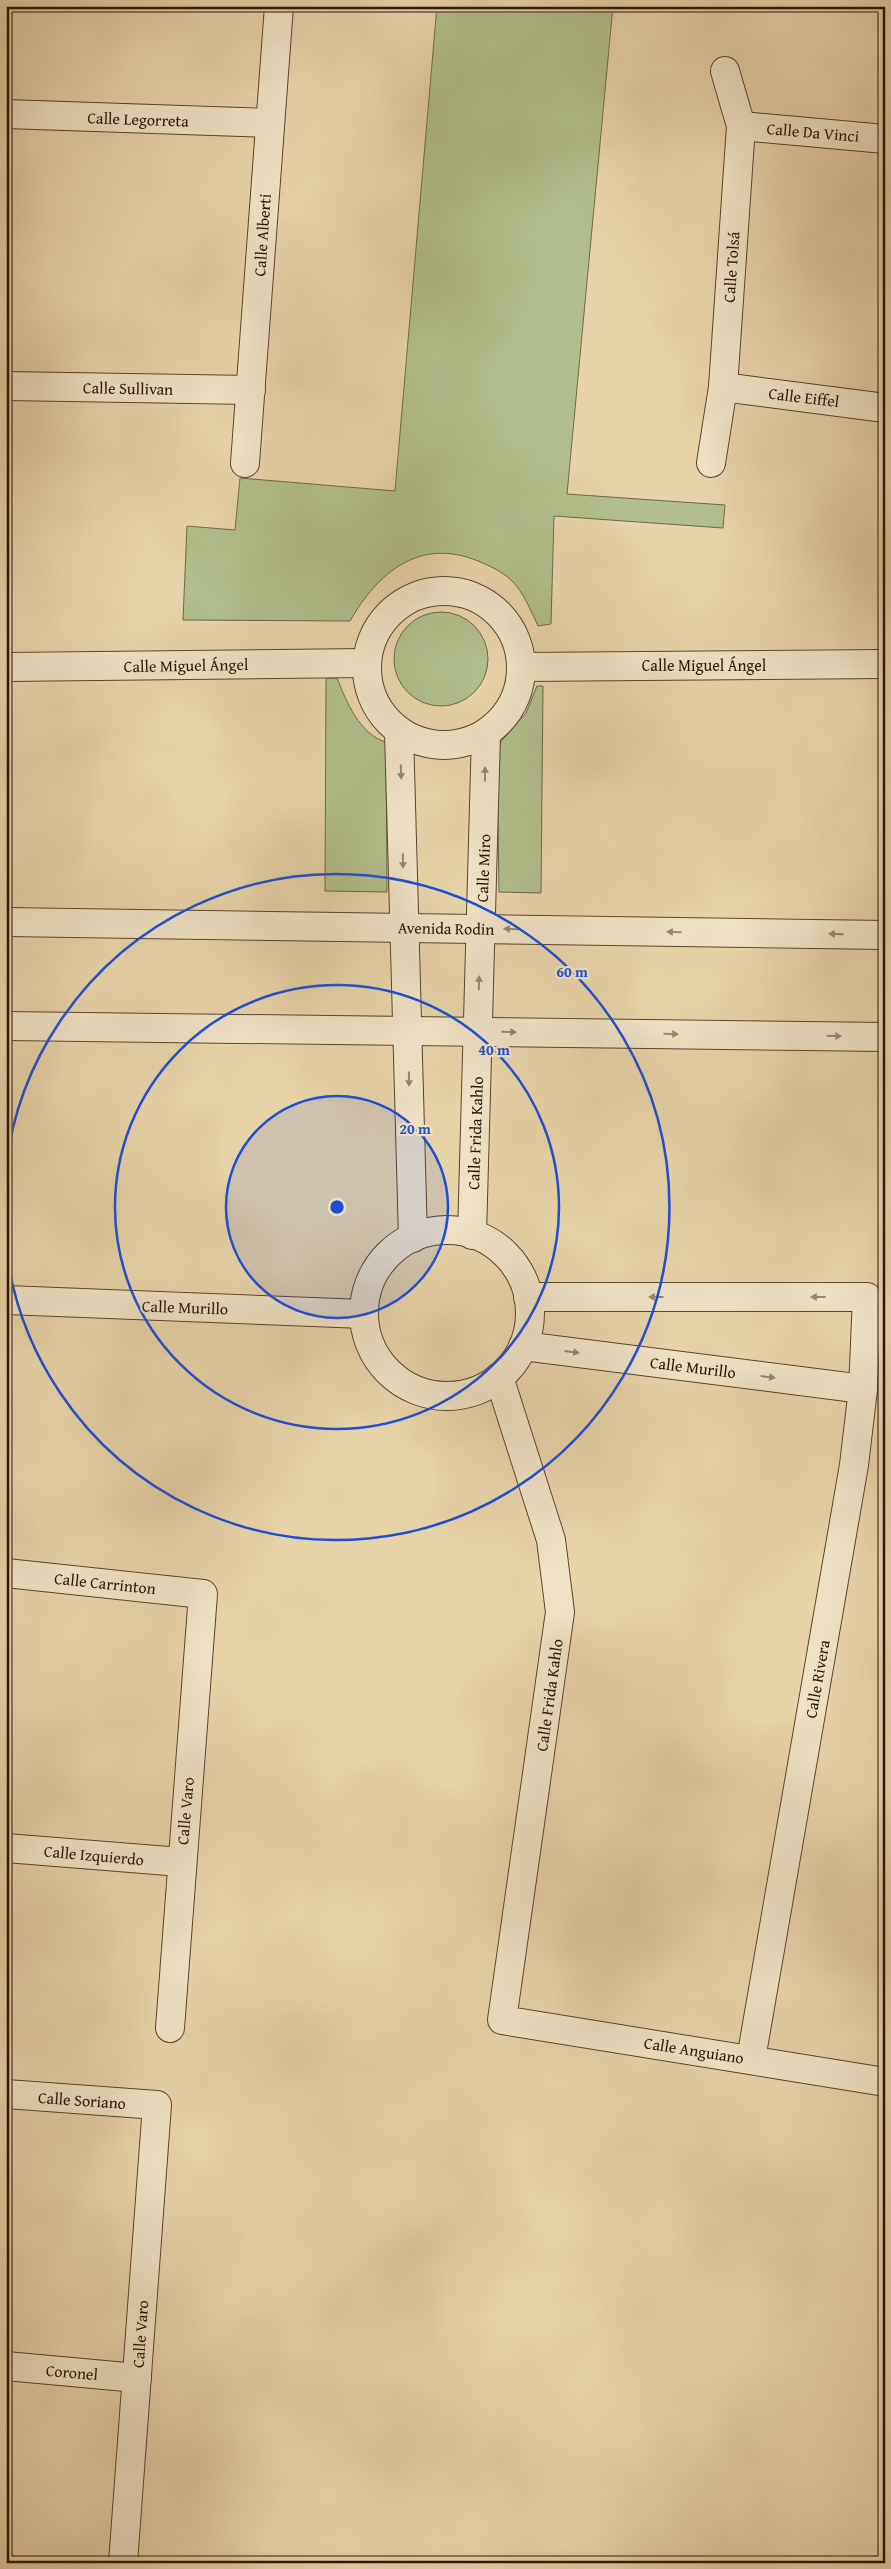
<svg xmlns="http://www.w3.org/2000/svg" width="891" height="2569" font-family="'Gentium Book Plus',serif">
	<style>
		.green { fill: #b1be8b; stroke: #6e6a48 }
		.lines { fill: none; stroke-linecap: round; stroke-linejoin: round }
		.minor-casing { stroke: #59442e; stroke-width: 30 }
		.minor { stroke: #efe2c6; stroke-width: 28 }
		.oneway { fill: #96866f }
		.ring { fill: none; stroke: #1d4ed8; stroke-width: 2.5 }
		.labels { text-anchor: middle; stroke-width: 4.5; stroke-linejoin: round; paint-order: stroke }
		.street-label { font-size: 16px; fill: #2a1505; stroke: #efe2c6 }
		.centre { fill: #1d4ed8; stroke: #efe2c6; stroke-width: 2.5 }
		.ring-label { font-size: 15px; text-anchor: middle; font-weight: bold; fill: #1d4ed8; stroke: #efe2c6; stroke-width: 4.5; stroke-linejoin: round; paint-order: stroke }
	</style>
	<rect width="100%" height="100%" fill="#e7d3a8"/>
	<filter id="stains"><feTurbulence type="fractalNoise" baseFrequency=".004" numOctaves="4"/><feColorMatrix values="0 0 0 0 .2 0 0 0 0 .09 0 0 0 0 .02 0 0 0 .5 -.17"/></filter>
	<radialGradient id="worn" r=".72"><stop offset=".6" stop-color="#630" stop-opacity="0"/><stop offset="1" stop-color="#630" stop-opacity=".3"/></radialGradient>
	<g class="green">
		<path d="M437,6h176l-46,488 158,11 -2,23 -169,-12 -3,108 -13,2c-7,-15 -15,-35 -27,-46 -10,-9 -21,-14 -33,-19 -58,-24 -100,11 -128,60l-167,-1 4,-94 48,4 5,-52 155,13z"/>
		<circle cx="441" cy="659" r="47"/>
		<path d="M326,678h11c9,23 23,57 49,64l1,150 -62,-1z"/>
		<polygon points="537,686 543,686 541,893 499,892 497,746 526,713"/>
	</g>
	<g class="lines">
		<defs>
			<g id="minor">
				<polyline points="6,114 270,123"/>
				<polyline points="741,126 885,139"/>
				<polyline points="6,386 251,390"/>
				<polyline points="723,387 885,408"/>
				<polyline points="245,463 279,6"/>
				<polyline points="711,463 723,387 741,126 725,71"/>
				<circle cx="444" cy="668" r="77"/>
				<polyline points="6,667 366,663"/>
				<polyline points="523,667 885,664"/>
				<polyline points="399,732 413,1238"/>
				<polyline points="6,922 885,935"/>
				<polyline points="6,1026 885,1037"/>
				<circle cx="447" cy="1313" r="83"/>
				<polyline points="472,1235 486,734"/>
				<polyline points="528,1297 867,1297 863,1389 854,1465 751,2059"/>
				<polyline points="6,1300 364,1314"/>
				<polyline points="523,1346 863,1389"/>
				<polyline points="499,1377 551,1540 560,1612 502,2020 885,2082"/>
				<polyline points="6,1573 203,1594 170,2028"/>
				<polyline points="6,1848 181,1862"/>
				<polyline points="6,2094 157,2105 123,2563"/>
				<polyline points="6,2366 137,2378"/>
			</g>
		</defs>
		<use href="#minor" class="minor-casing"/>
		<use href="#minor" class="minor"/>
	</g>
	<defs><path id="oneway-solid" d="M-6-.8H1V-3.2L6.5 0L1 3.2V.8H-6Z" transform="scale(1.25)"/></defs>
	<g class="oneway">
		<use href="#oneway-solid" transform="translate(401 772) rotate(88)"/>
		<use href="#oneway-solid" transform="translate(485 774) rotate(-89)"/>
		<use href="#oneway-solid" transform="translate(403 861) rotate(89)"/>
		<use href="#oneway-solid" transform="translate(511 929) rotate(-179)"/>
		<use href="#oneway-solid" transform="translate(674 932) rotate(-179)"/>
		<use href="#oneway-solid" transform="translate(836 934) rotate(-179)"/>
		<use href="#oneway-solid" transform="translate(479 983) rotate(-88)"/>
		<use href="#oneway-solid" transform="translate(509 1032) rotate(1)"/>
		<use href="#oneway-solid" transform="translate(671 1034) rotate(1)"/>
		<use href="#oneway-solid" transform="translate(834 1036) rotate(1)"/>
		<use href="#oneway-solid" transform="translate(409 1079) rotate(89)"/>
		<use href="#oneway-solid" transform="translate(656 1297) rotate(180)"/>
		<use href="#oneway-solid" transform="translate(818 1297) rotate(180)"/>
		<use href="#oneway-solid" transform="translate(572 1352) rotate(7)"/>
		<use href="#oneway-solid" transform="translate(768 1377) rotate(7)"/>
	</g>
	<circle cx="337" cy="1207" r="111" fill="#1d4ed8" fill-opacity=".12"/>
	<g class="ring">
		<circle cx="337" cy="1207" r="111"/>
		<circle cx="337" cy="1207" r="222"/>
		<path d="M6 1166A333 333 0 1 1 6 1248"/>
	</g>
	<g class="labels">
		<g class="street-label">
			<text transform="translate(138 119) rotate(2)" y="6">Calle Legorreta</text>
			<text transform="translate(813 132) rotate(5)" y="6">Calle Da Vinci</text>
			<text transform="translate(262 235) rotate(-86)" y="6">Calle Alberti</text>
			<text transform="translate(731 267) rotate(-86)" y="6">Calle Tolsá</text>
			<text transform="translate(128 388) rotate(1)" y="6">Calle Sullivan</text>
			<text transform="translate(804 397) rotate(7)" y="6">Calle Eiffel</text>
			<text transform="translate(186 665) rotate(-1)" y="6">Calle Miguel Ángel</text>
			<text x="704" y="671">Calle Miguel Ángel</text>
			<text transform="translate(483 868) rotate(-88)" y="6">Calle Miro</text>
			<text transform="translate(446 928) rotate(1)" y="6">Avenida Rodin</text>
			<text transform="translate(475 1133) rotate(-88)" y="6">Calle Frida Kahlo</text>
			<text transform="translate(185 1307) rotate(2)" y="6">Calle Murillo</text>
			<text transform="translate(693 1367) rotate(7)" y="6">Calle Murillo</text>
			<text transform="translate(105 1583) rotate(6)" y="6">Calle Carrinton</text>
			<text transform="translate(817 1679) rotate(-80)" y="6">Calle Rivera</text>
			<text transform="translate(549 1695) rotate(-82)" y="6">Calle Frida Kahlo</text>
			<text transform="translate(185 1811) rotate(-85)" y="6">Calle Varo</text>
			<text transform="translate(94 1855) rotate(5)" y="6">Calle Izquierdo</text>
			<text transform="translate(694 2050) rotate(9)" y="6">Calle Anguiano</text>
			<text transform="translate(82 2100) rotate(4)" y="6">Calle Soriano</text>
			<text transform="translate(140 2334) rotate(-86)" y="6">Calle Varo</text>
			<text transform="translate(72 2372) rotate(5)" y="6">Coronel</text>
		</g>
	</g>
	<circle cx="337" cy="1207" r="8" class="centre"/>
	<g class="ring-label">
		<text x="572" y="977">60 m</text>
		<text x="494" y="1055">40 m</text>
		<text x="415" y="1134">20 m</text>
	</g>
	<rect width="891" height="2569" fill="none" stroke="#e7d3a8" stroke-width="25"/>
	<rect x="8" y="8" width="876" height="2554" fill="none" stroke="#2a1505" stroke-width="2.5"/>
	<rect x="12" y="12" width="866" height="2544" fill="none" stroke="#2a1505"/>
	<rect width="100%" height="100%" filter="url(#stains)"/>
	<rect width="100%" height="100%" fill="url(#worn)"/>
</svg>
